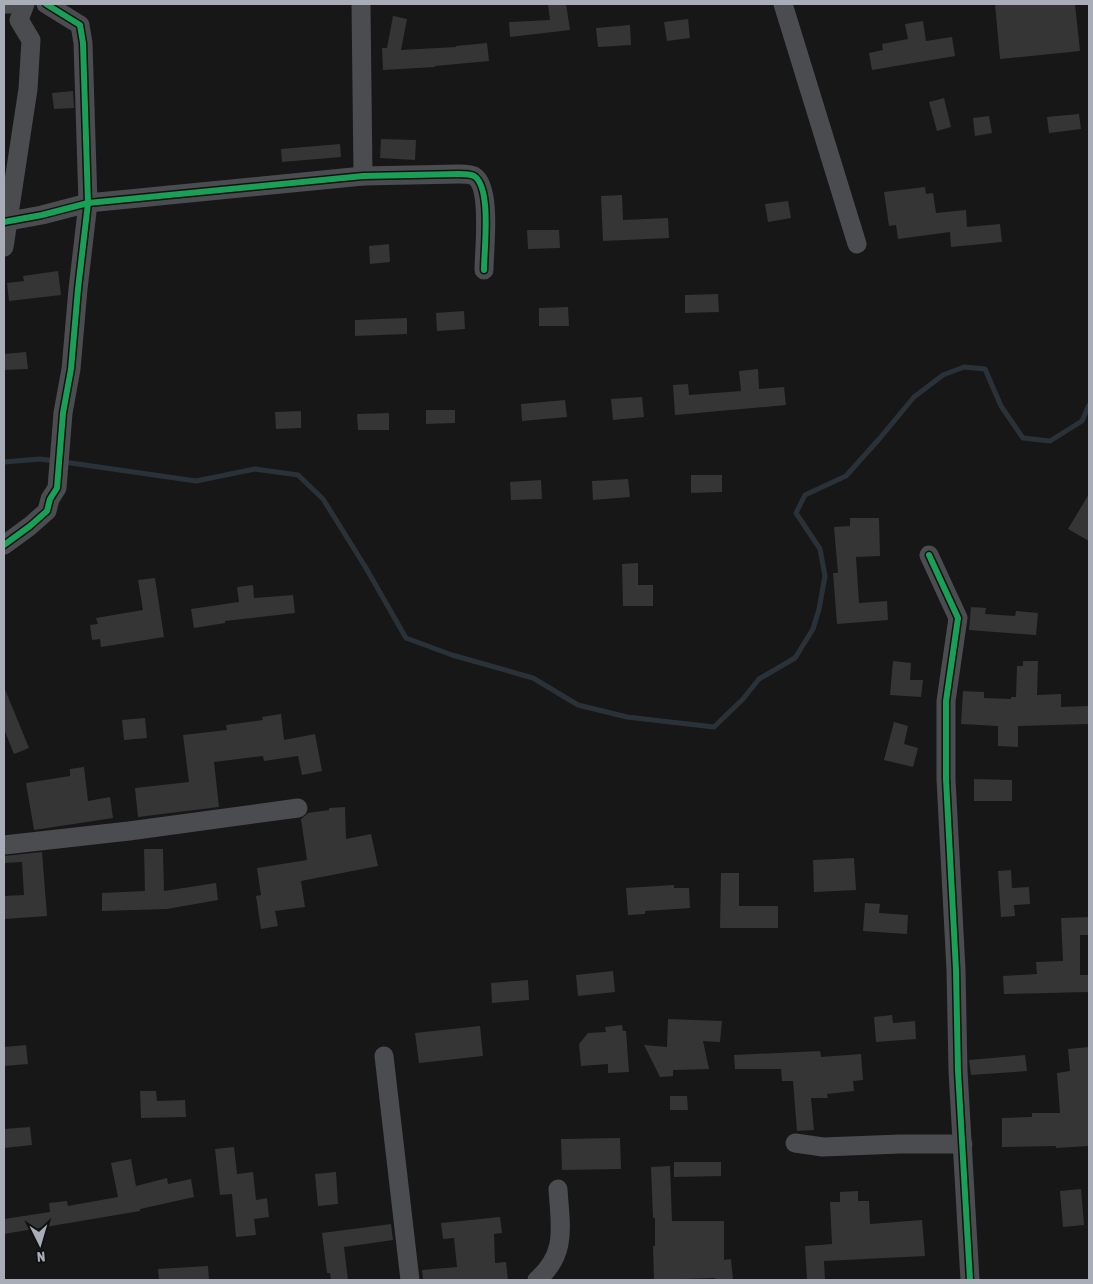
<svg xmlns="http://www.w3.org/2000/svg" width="1093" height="1284" font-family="'Asap Condensed',sans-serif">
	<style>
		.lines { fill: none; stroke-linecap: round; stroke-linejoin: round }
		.stream { stroke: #2a3239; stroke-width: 5 }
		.building { fill: #353536 }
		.minor { stroke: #4b4c50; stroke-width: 19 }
		.cycleway-casing { stroke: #111113; stroke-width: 9 }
		.cycleway { stroke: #1a9f57; stroke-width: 6 }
	</style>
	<rect width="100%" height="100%" fill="#171717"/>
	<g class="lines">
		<g class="stream">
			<polyline points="4,462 40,459 55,461"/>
			<polyline points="64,462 196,481 255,469 298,475 323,499 366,568 406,638 452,655 533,678 578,705 627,717 714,727 743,699 759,679 795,658 813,629 819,609 825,576 820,549 796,513 805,495 846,476 880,438 914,397 943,375 964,367 985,369 1001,406 1023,438 1050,441 1082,421 1089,405"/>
		</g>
	</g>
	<g class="building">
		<polygon points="548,4 566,4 570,30 510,37 509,22 550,20"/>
		<polygon points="995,4 1075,4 1080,51 1000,59"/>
		<polygon points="393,16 407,19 401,50 456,47 456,46 487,43 489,61 435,66 435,67 383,70 382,48 387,48"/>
		<polygon points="688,19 690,38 667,41 664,22"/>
		<polygon points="923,21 926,41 952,37 955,56 872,70 869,53 883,50 882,44 908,39 905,24"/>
		<polygon points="630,25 631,45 598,47 596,28"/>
		<polygon points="73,91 74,108 54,109 52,93"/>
		<polygon points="944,98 951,127 937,131 929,102"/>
		<polygon points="1079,114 1081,129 1049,133 1047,117"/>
		<polygon points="989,116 992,133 975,136 973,118"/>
		<polygon points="381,139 416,140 415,160 380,158"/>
		<polygon points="340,144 341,157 282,162 281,149"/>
		<polygon points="925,187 926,194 933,193 936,213 966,210 967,227 1000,224 1002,242 951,247 950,232 898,239 896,225 889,226 884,192"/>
		<polygon points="622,195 623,220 668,218 669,238 603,241 601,196"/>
		<polygon points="788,201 791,218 768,222 765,204"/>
		<polygon points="527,230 559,230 560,248 528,249"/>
		<polygon points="389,244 390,262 370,264 369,246"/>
		<polygon points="58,271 61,295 9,301 7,283 24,281 23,276"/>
		<polygon points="718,294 719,312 685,313 685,295"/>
		<polygon points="568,307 569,326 539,326 539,308"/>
		<polygon points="464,311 465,329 437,331 436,313"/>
		<polygon points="407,318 407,334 355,336 355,320"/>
		<polygon points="26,352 28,369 4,370 4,354"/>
		<polygon points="758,369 759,389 784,387 786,405 675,415 673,385 688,384 689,395 741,391 739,371"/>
		<polygon points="642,397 644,417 613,420 611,399"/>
		<polygon points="565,400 567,417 522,421 521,404"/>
		<polygon points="426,410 455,410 455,423 426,424"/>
		<polygon points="301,411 301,428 276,429 275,412"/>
		<polygon points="389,413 389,430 358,430 357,414"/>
		<polygon points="691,475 722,475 722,492 691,493"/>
		<polygon points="628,479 630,497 593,500 592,481"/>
		<polygon points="541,480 542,499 511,500 510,482"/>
		<polygon points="1089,494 1089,541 1068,529"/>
		<polygon points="850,518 879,518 880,556 856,557 859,603 887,601 888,620 837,624 833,573 838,573 834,527 850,526"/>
		<polygon points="638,563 638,585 653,585 653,606 623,606 622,564"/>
		<polygon points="155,578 164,637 101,647 100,639 92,640 90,625 98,624 96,618 143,610 138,580"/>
		<polygon points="253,585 254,598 293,595 295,613 225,621 225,623 194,628 191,609 239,602 237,587"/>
		<polygon points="971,607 986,608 985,614 1015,616 1016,611 1038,613 1036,635 969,630"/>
		<polygon points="893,661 911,663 910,680 923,680 921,697 890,695"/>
		<polygon points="1023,661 1038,661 1037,695 1061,694 1061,707 1089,706 1089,724 1018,726 1018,747 998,746 998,726 961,724 963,691 984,692 984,698 1011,699 1011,697 1016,697 1017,666 1023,666"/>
		<polygon points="4,687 29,748 14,754 4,729"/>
		<polygon points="281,714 284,740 315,734 322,771 302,775 298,756 264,761 263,756 214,762 219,807 138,817 135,788 189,782 183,735 227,730 226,725 263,720 262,717"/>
		<polygon points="145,718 147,738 124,740 122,720"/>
		<polygon points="894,722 908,726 904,744 918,748 913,767 884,760"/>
		<polygon points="84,767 88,801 110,797 113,818 34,830 26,783 70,776 70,769"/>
		<polygon points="974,779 1012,780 1012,801 974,801"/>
		<polygon points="345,807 346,839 371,834 378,866 301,881 305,907 275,911 278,926 261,929 256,896 261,895 257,868 307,860 301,819 308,813 329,810 329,808"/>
		<polygon points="144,849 163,849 164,891 216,883 218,900 167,909 102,911 102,893 145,891"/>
		<polygon points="42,852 47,916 4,919 4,896 24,895 22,862 4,863 4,856"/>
		<polygon points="854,858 856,890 814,892 813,860"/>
		<polygon points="1011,870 1012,888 1029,887 1030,904 1014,905 1015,916 1001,917 998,871"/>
		<polygon points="721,873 739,873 739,906 778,906 778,928 720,928"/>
		<polygon points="674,885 674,888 689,888 690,908 645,911 645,914 628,915 626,888"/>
		<polygon points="865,903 880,904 879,913 908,915 907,934 863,931"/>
		<polygon points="1089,917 1089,935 1080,935 1080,975 1089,975 1089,992 1004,994 1003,976 1037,974 1036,962 1063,961 1061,918"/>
		<polygon points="613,971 615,992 578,996 576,975"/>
		<polygon points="528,980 529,1000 492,1003 491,983"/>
		<polygon points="892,1015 893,1023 915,1021 916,1039 876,1042 874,1017"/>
		<polygon points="668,1019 722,1021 720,1042 703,1041 709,1069 673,1070 673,1076 660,1077 644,1045 667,1047"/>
		<polygon points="622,1025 623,1031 626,1031 629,1072 608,1073 608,1064 581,1066 579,1044 588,1033 606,1032 605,1027"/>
		<polygon points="480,1026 483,1056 419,1063 415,1033"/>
		<polygon points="26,1045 28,1064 4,1066 4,1047"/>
		<polygon points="1089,1047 1089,1146 1056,1148 1056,1146 1002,1147 1002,1118 1032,1117 1032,1113 1060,1113 1057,1073 1070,1071 1068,1049"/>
		<polygon points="820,1051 821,1057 861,1054 863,1080 853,1081 854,1091 827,1094 828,1098 811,1098 814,1130 797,1131 793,1081 782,1081 781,1069 735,1069 734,1055"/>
		<polygon points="1025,1055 1027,1071 971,1075 969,1060"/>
		<polygon points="140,1091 156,1091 157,1101 185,1100 186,1117 141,1118"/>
		<polygon points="670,1096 687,1096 688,1110 670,1110"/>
		<polygon points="30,1127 32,1145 4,1148 4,1129"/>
		<polygon points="620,1138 621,1169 562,1170 561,1139"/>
		<polygon points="234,1147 237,1174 253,1172 256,1200 267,1198 269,1217 254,1219 256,1235 236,1237 232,1194 220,1195 215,1149"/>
		<polygon points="131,1159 136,1186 167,1178 168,1184 191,1179 194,1197 140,1209 140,1211 4,1234 4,1219 50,1212 49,1203 67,1201 68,1206 118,1197 111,1163"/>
		<polygon points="674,1162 721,1162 721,1176 674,1177"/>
		<polygon points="670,1166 672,1221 724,1221 724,1260 731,1259 733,1280 715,1280 715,1278 654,1280 653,1246 655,1246 655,1218 653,1218 651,1167"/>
		<polygon points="336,1172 338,1204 318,1206 315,1174"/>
		<polygon points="1081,1189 1084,1225 1063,1227 1060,1191"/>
		<polygon points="858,1191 858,1201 869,1201 870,1224 922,1220 925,1256 824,1261 825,1280 807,1280 805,1246 832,1244 830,1202 840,1202 840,1192"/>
		<polygon points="500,1217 502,1233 494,1234 495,1263 506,1262 508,1280 423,1280 422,1270 457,1267 454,1238 443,1239 441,1223"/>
		<polygon points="391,1224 393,1240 344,1247 348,1280 331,1280 330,1273 327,1273 322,1233"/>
		<polygon points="208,1266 209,1280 159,1280 158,1269"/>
	</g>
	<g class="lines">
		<g class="minor">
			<polyline points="4,4 13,4"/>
			<polyline points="361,4 363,176"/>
			<polyline points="783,4 857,244"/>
			<path d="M4,222l38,-7 46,-12 275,-27 96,-2c4,0 11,0 15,2 18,11 10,74 10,94"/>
			<polyline points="4,247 28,89 31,40 19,20 25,4"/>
			<polyline points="4,545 30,526 47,511 50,499 57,488 63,413 71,369 78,289 88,203 83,43 80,25 46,4"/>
			<polyline points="929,555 958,618 946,701 946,779 956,970 958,1071 970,1280"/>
			<polyline points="4,845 129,831 298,808"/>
			<polyline points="384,1056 410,1280"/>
			<polyline points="795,1143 823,1147 900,1144 963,1144"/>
			<path d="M537,1280c31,-27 23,-55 21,-91"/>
		</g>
		<defs>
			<g id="cycleway">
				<path d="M4,222l38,-7 46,-12 275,-27 96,-2c4,0 11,0 15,2 18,11 10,74 10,94"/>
				<polyline points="4,545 30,526 47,511 50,499 57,488 63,413 71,369 78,289 88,203 83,43 80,25 46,4"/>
				<polyline points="929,555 958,618 946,701 946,779 956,970 958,1071 970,1280"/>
			</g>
		</defs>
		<use href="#cycleway" class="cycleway-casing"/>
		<use href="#cycleway" class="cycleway"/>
	</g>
	<rect width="1093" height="1284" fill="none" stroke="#a8adb8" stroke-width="10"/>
	<g transform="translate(40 1244) rotate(175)" stroke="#111113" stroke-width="4" paint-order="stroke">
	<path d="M0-4L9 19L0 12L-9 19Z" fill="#a8adb8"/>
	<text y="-8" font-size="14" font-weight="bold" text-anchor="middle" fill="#a8adb8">N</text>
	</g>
</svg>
